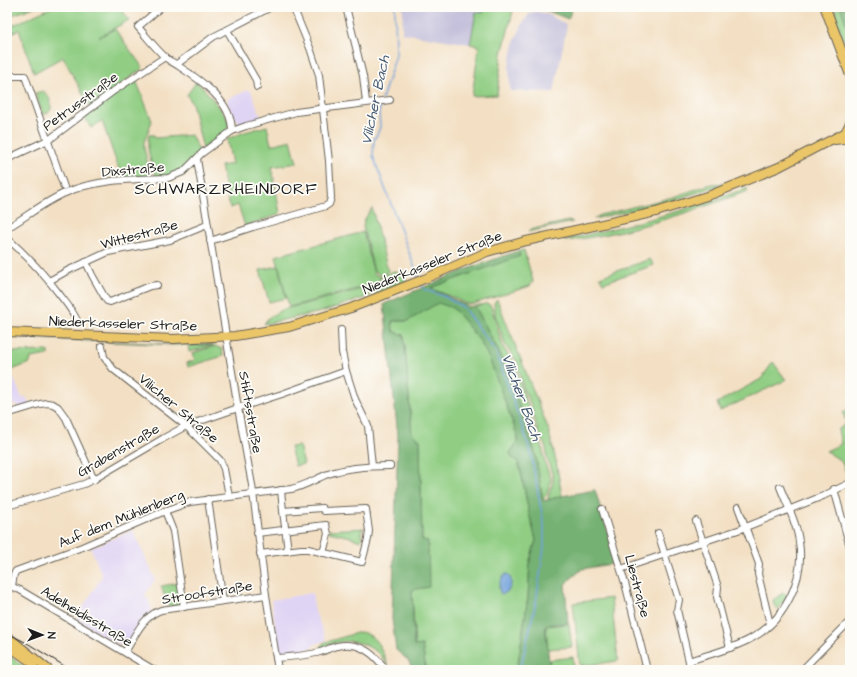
<svg xmlns="http://www.w3.org/2000/svg" width="857" height="677" font-family="'Architects Daughter',sans-serif">
	<style>
		.built { fill: #e0d4f4 }
		.industrial { fill: #c4c0db }
		.green { fill: #91ce84; stroke: #567550 }
		.forest { fill: #74b172; stroke: #486647 }
		.water { fill: #70a0da; stroke: #465e7b }
		.lines { fill: none; stroke-linecap: round; stroke-linejoin: round }
		.stream { stroke: #70a0da; stroke-width: 1.5 }
		.minor-casing { stroke: #676157; stroke-width: 8 }
		.major-casing { stroke: #676157; stroke-width: 10 }
		.highway-casing { stroke: #676157; stroke-width: 11 }
		.minor { stroke: #fff; stroke-width: 6 }
		.major { stroke: #ebc669; stroke-width: 8 }
		.highway { stroke: #ebc669; stroke-width: 9 }
		.tram { stroke: #1c1c1c; stroke-width: 1 }
		.labels { text-anchor: middle; stroke-width: 3.5; stroke-linejoin: round; paint-order: stroke }
		.street-label { font-size: 14px; fill: #1c1c1c; stroke: #fdfcf7 }
		.water-label { font-size: 15px; font-style: italic; fill: #425771; stroke: #fdfcf7 }
		.quarter-label { font-size: 16px; letter-spacing: 1px; fill: #1c1c1c; stroke: #fdfcf7 }
	</style>
	<rect width="100%" height="100%" fill="#fdfcf7"/>
	<filter id="ink" filterUnits="userSpaceOnUse"><feTurbulence type="fractalNoise" baseFrequency=".025" numOctaves="2"/><feDisplacementMap in="SourceGraphic" scale="8" xChannelSelector="R" yChannelSelector="G"/><feConvolveMatrix kernelMatrix="1 2 1 2 8 2 1 2 1" color-interpolation-filters="sRGB"/></filter>
	<filter id="wash" filterUnits="userSpaceOnUse"><feTurbulence type="fractalNoise" baseFrequency=".012" numOctaves="4" result="noise"/><feDisplacementMap in="SourceGraphic" scale="16" xChannelSelector="R" yChannelSelector="G"/><feGaussianBlur stdDeviation="0.9" result="paint"/><feColorMatrix in="noise" values="0 0 0 0 0 0 0 0 0 0 0 0 0 0 0 0 0 1.4 0 .05"/><feComposite in="paint" operator="in"/></filter>
	<g filter="url(#wash)">
		<rect width="100%" height="100%" fill="#f3e0c4"/>
		<g class="built">
			<polygon points="248,90 251,91 261,117 242,124 239,123 227,104 228,99"/>
			<polygon points="7,372 11,372 22,398 26,397 30,405 20,407 15,404 7,406"/>
			<polygon points="133,530 155,579 144,597 148,598 152,611 142,619 127,643 125,645 121,645 117,643 116,644 76,619 102,576 91,548"/>
			<polygon points="312,593 315,611 326,640 313,645 312,648 284,653 280,653 271,600"/>
		</g>
		<g class="industrial">
			<polygon points="403,7 485,7 483,13 476,12 470,44 402,33"/>
			<polygon points="536,11 547,14 567,25 554,92 510,91 509,66 515,40 524,21 530,13"/>
		</g>
		<g class="green">
			<polygon points="7,7 34,7 7,17"/>
			<polygon points="52,7 120,7 129,20 99,37 115,29 143,68 90,107 63,57 34,73 19,30 7,35 7,28"/>
			<polygon points="485,7 514,7 502,54 497,95 472,96 479,46 470,44 476,12 483,13"/>
			<polygon points="836,7 841,7 850,34 850,59 836,19"/>
			<polygon points="136,80 152,121 144,142 144,148 151,177 122,178 102,121 91,128 84,117"/>
			<path d="M196,82c7,6 13,12 18,19 8,10 19,18 12,32l-23,16 -11,-46 -5,-8z"/>
			<path d="M43,91c4,2 10,12 8,18 -1,3 -5,5 -8,6l-8,-22z"/>
			<polygon points="267,126 271,145 291,140 297,163 272,167 280,214 245,226 238,205 230,208 221,166 232,164 227,139 245,132"/>
			<path d="M149,135h5l1,3 36,-3 9,17 -18,18 -9,5 -17,2c-4,-14 -11,-27 -7,-42z"/>
			<polygon points="726,183 672,201 594,219 600,215 673,197 711,184"/>
			<path d="M747,188l1,3c-61,22 -118,42 -182,50l-3,-1c63,-14 124,-29 184,-52z"/>
			<polygon points="372,208 388,271 382,276 374,271 363,227 364,220"/>
			<polygon points="569,221 573,222 528,232 529,230"/>
			<polygon points="363,232 374,274 381,277 376,284 289,307 276,256"/>
			<polygon points="524,250 533,281 530,286 473,304 466,304 455,298 430,288 520,255 518,251"/>
			<polygon points="650,259 654,265 603,283 600,277"/>
			<polygon points="278,266 286,298 269,302 260,270"/>
			<polygon points="394,271 400,273 407,280 364,298 321,312 264,324 268,318 281,310 377,285 385,275"/>
			<polygon points="497,299 548,428 556,461 562,496 549,500 548,498 553,481 553,476 547,459 546,448 538,432 531,405 523,388 517,362 505,345 495,315 494,303"/>
			<polygon points="438,302 453,308 480,341 489,358 518,437 516,444 510,453 517,461 520,468 529,513 536,540 530,560 528,597 517,670 426,670 422,645 415,647 412,590 428,541 422,540 420,440 412,434 404,335 393,331 392,321 408,321"/>
			<polygon points="485,304 488,304 491,306 503,347 515,365 521,387 528,406 536,433 542,446 545,463 551,479 547,494 543,500 535,452 518,402 498,350 475,306"/>
			<polygon points="7,336 169,344 214,343 210,344 174,345 7,337"/>
			<polygon points="213,345 211,346 189,352 188,346"/>
			<polygon points="215,346 222,349 223,356 188,367 187,363 195,360 193,353"/>
			<polygon points="48,351 48,355 31,358 30,363 7,372 7,352"/>
			<polygon points="773,362 786,380 720,411 717,403 761,379"/>
			<polygon points="850,409 850,432 843,413"/>
			<polygon points="845,424 850,438 850,479 849,479 841,461 826,451 841,444 838,430"/>
			<polygon points="299,446 304,464 295,466 290,447"/>
			<polygon points="367,528 362,529 361,541 351,538 351,537 329,532 328,530"/>
			<polygon points="179,583 181,602 178,605 168,606 161,586"/>
			<polygon points="783,593 788,595 778,610 774,605 773,600"/>
			<polygon points="611,598 618,661 580,666 573,603"/>
			<polygon points="569,624 572,647 548,649 546,626"/>
			<path d="M360,632c18,2 24,23 29,38 -2,-3 -3,-8 -6,-11 -3,-6 -9,-9 -14,-12 -18,-10 -32,-5 -49,1l3,-5z"/>
			<polygon points="7,654 29,670 7,670"/>
			<polygon points="573,657 574,670 550,670 549,660"/>
		</g>
		<g class="forest">
			<polygon points="538,7 573,7 568,19"/>
			<polygon points="841,7 850,7 850,34 841,9"/>
			<polygon points="518,251 520,256 430,288 459,302 468,307 475,306 498,350 518,402 535,452 543,501 562,496 595,490 617,563 582,569 565,584 568,623 545,625 550,670 517,670 528,597 530,560 536,540 529,513 520,468 517,461 512,458 510,453 516,444 518,437 489,358 480,341 453,308 438,303 408,321 392,321 393,331 404,335 412,434 420,440 422,540 428,541 429,587 412,590 414,646 422,645 426,670 413,670 408,660 396,650 392,619 398,436 384,304 462,271"/>
		</g>
		<path class="water" d="M506,574h2c6,7 3,16 -4,20h-3c-5,-7 0,-15 5,-20z"/>
		<g class="lines">
			<g class="stream">
				<polyline points="382,99 396,55 395,7"/>
				<polyline points="381,103 379,113 380,127 377,135 374,139 373,156 419,279"/>
				<polyline points="421,284 424,289 445,297 463,307 496,352 530,449 544,525 544,547 536,602 520,670"/>
			</g>
		</g>
	</g>
	<g filter="url(#ink)">
		<g class="lines">
			<defs>
				<g id="minor">
					<path d="M161,7l-23,20c9,10 17,21 27,30 4,4 10,6 15,10 22,14 52,35 52,64"/>
					<polyline points="346,7 363,76 366,102"/>
					<polyline points="227,30 256,80 257,87"/>
					<polyline points="177,64 213,37 271,7"/>
					<polyline points="7,76 25,76 64,187"/>
					<polyline points="7,159 50,139 112,92 165,57"/>
					<polyline points="197,159 237,402 252,485 266,595 278,670"/>
					<path d="M7,228c19,-11 37,-26 58,-35 32,-14 69,-14 103,-15l15,-6 19,-19 30,-22 14,-5 50,-14 94,-12"/>
					<path d="M7,238c19,17 37,36 53,57 7,9 14,17 18,28"/>
					<polyline points="210,241 253,227 326,206 329,204 331,198 329,161 319,75 310,48 293,7"/>
					<polyline points="86,262 92,275 105,298 107,301 110,302 150,286 157,285"/>
					<polyline points="49,281 67,271 108,252 170,240 207,225"/>
					<polyline points="341,330 342,352 346,371 355,399 368,426 372,466"/>
					<polyline points="102,346 104,357 113,369 186,426 220,460 224,469 229,496"/>
					<polyline points="7,414 40,404 47,403 53,404 58,407 66,418 94,480"/>
					<polyline points="834,489 850,547"/>
					<polyline points="208,499 223,601"/>
					<polyline points="7,506 84,484 96,478 164,438 186,426 238,408 282,394 346,371"/>
					<polyline points="738,507 759,564 758,574 770,624"/>
					<polyline points="602,509 625,583 647,670"/>
					<polyline points="165,511 173,531 184,607"/>
					<polyline points="283,511 288,551"/>
					<polyline points="696,521 718,587 717,597 730,648"/>
					<polyline points="257,533 326,525 328,534 323,553"/>
					<polyline points="658,533 679,600 677,610 691,670"/>
					<polyline points="260,554 301,549 308,549 362,562 368,539 369,531 366,509 324,511 322,508 283,511 281,490"/>
					<polyline points="621,569 741,529 823,496 850,483"/>
					<polyline points="7,585 20,590 154,670"/>
					<path d="M12,586l2,-12 2,-3 66,-24 83,-36 25,-9 101,-13c14,-3 24,-10 37,-15 20,-7 41,-8 62,-8"/>
					<path d="M125,652c10,-16 17,-35 36,-42l105,-15"/>
					<path d="M276,658c14,-1 30,-2 44,-6 5,-1 11,-5 17,-6 22,-5 37,7 49,24"/>
					<path d="M689,661c21,-7 44,-12 63,-23 33,-18 53,-59 47,-96 -2,-19 -12,-37 -19,-55"/>
					<polyline points="802,670 850,621"/>
				</g>
				<g id="major">
					<polyline points="835,140 850,138"/>
					<polyline points="7,332 173,339 235,336 289,327 351,308 424,279 487,252 522,242 656,212 713,194 779,167 850,130"/>
					<polyline points="7,636 49,670"/>
					<polyline points="7,645 34,664"/>
				</g>
				<g id="highway">
					<polyline points="825,7 850,74"/>
					<polyline points="846,132 850,124"/>
				</g>
			</defs>
			<use href="#minor" class="minor-casing"/>
			<use href="#major" class="major-casing"/>
			<use href="#highway" class="highway-casing"/>
			<use href="#minor" class="minor"/>
			<use href="#major" class="major"/>
			<use href="#highway" class="highway"/>
			<polyline class="tram" points="7,633 27,643 71,670"/>
		</g>
	</g>
	<g class="labels">
		<g class="street-label">
			<text transform="translate(80 101) rotate(-36)" y="5">Petrusstraße</text>
			<text transform="translate(133 169) rotate(-5)" y="5">Dixstraße</text>
			<text transform="translate(139 234) rotate(-15)" y="5">Wittestraße</text>
			<text transform="translate(432 262) rotate(-22)" y="5">Niederkasseler Straße</text>
			<text transform="translate(123 323) rotate(2)" y="5">Niederkasseler Straße</text>
			<text transform="translate(179 408) rotate(40)" y="5">Vilicher Straße</text>
			<text transform="translate(251 412) rotate(80)" y="5">Stiftsstraße</text>
			<text transform="translate(118 450) rotate(-30)" y="5">Grabenstraße</text>
			<text transform="translate(121 518) rotate(-22)" y="5">Auf dem Mühlenberg</text>
			<text transform="translate(638 586) rotate(75)" y="5">Liestraße</text>
			<text transform="translate(207 592) rotate(-9)" y="5">Stroofstraße</text>
			<text transform="translate(87 616) rotate(31)" y="5">Adelheidisstraße</text>
		</g>
		<g class="water-label">
			<text transform="translate(375 100) rotate(-78)" y="5">Vilicher Bach</text>
			<text transform="translate(522 397) rotate(70)" y="5">Vilicher Bach</text>
		</g>
		<g class="quarter-label">
			<text x="226" y="194">SCHWARZRHEINDORF</text>
		</g>
	</g>
	<rect width="857" height="677" fill="none" stroke="#fdfcf7" stroke-width="24"/>
	<g transform="translate(42 635) rotate(91)" stroke="#fdfcf7" stroke-width="3" paint-order="stroke">
	<path d="M0-3L7 15L0 10L-7 15Z" fill="#1c1c1c"/>
	<text y="-6" font-size="11" font-weight="bold" text-anchor="middle" fill="#1c1c1c">N</text>
	</g>
</svg>
